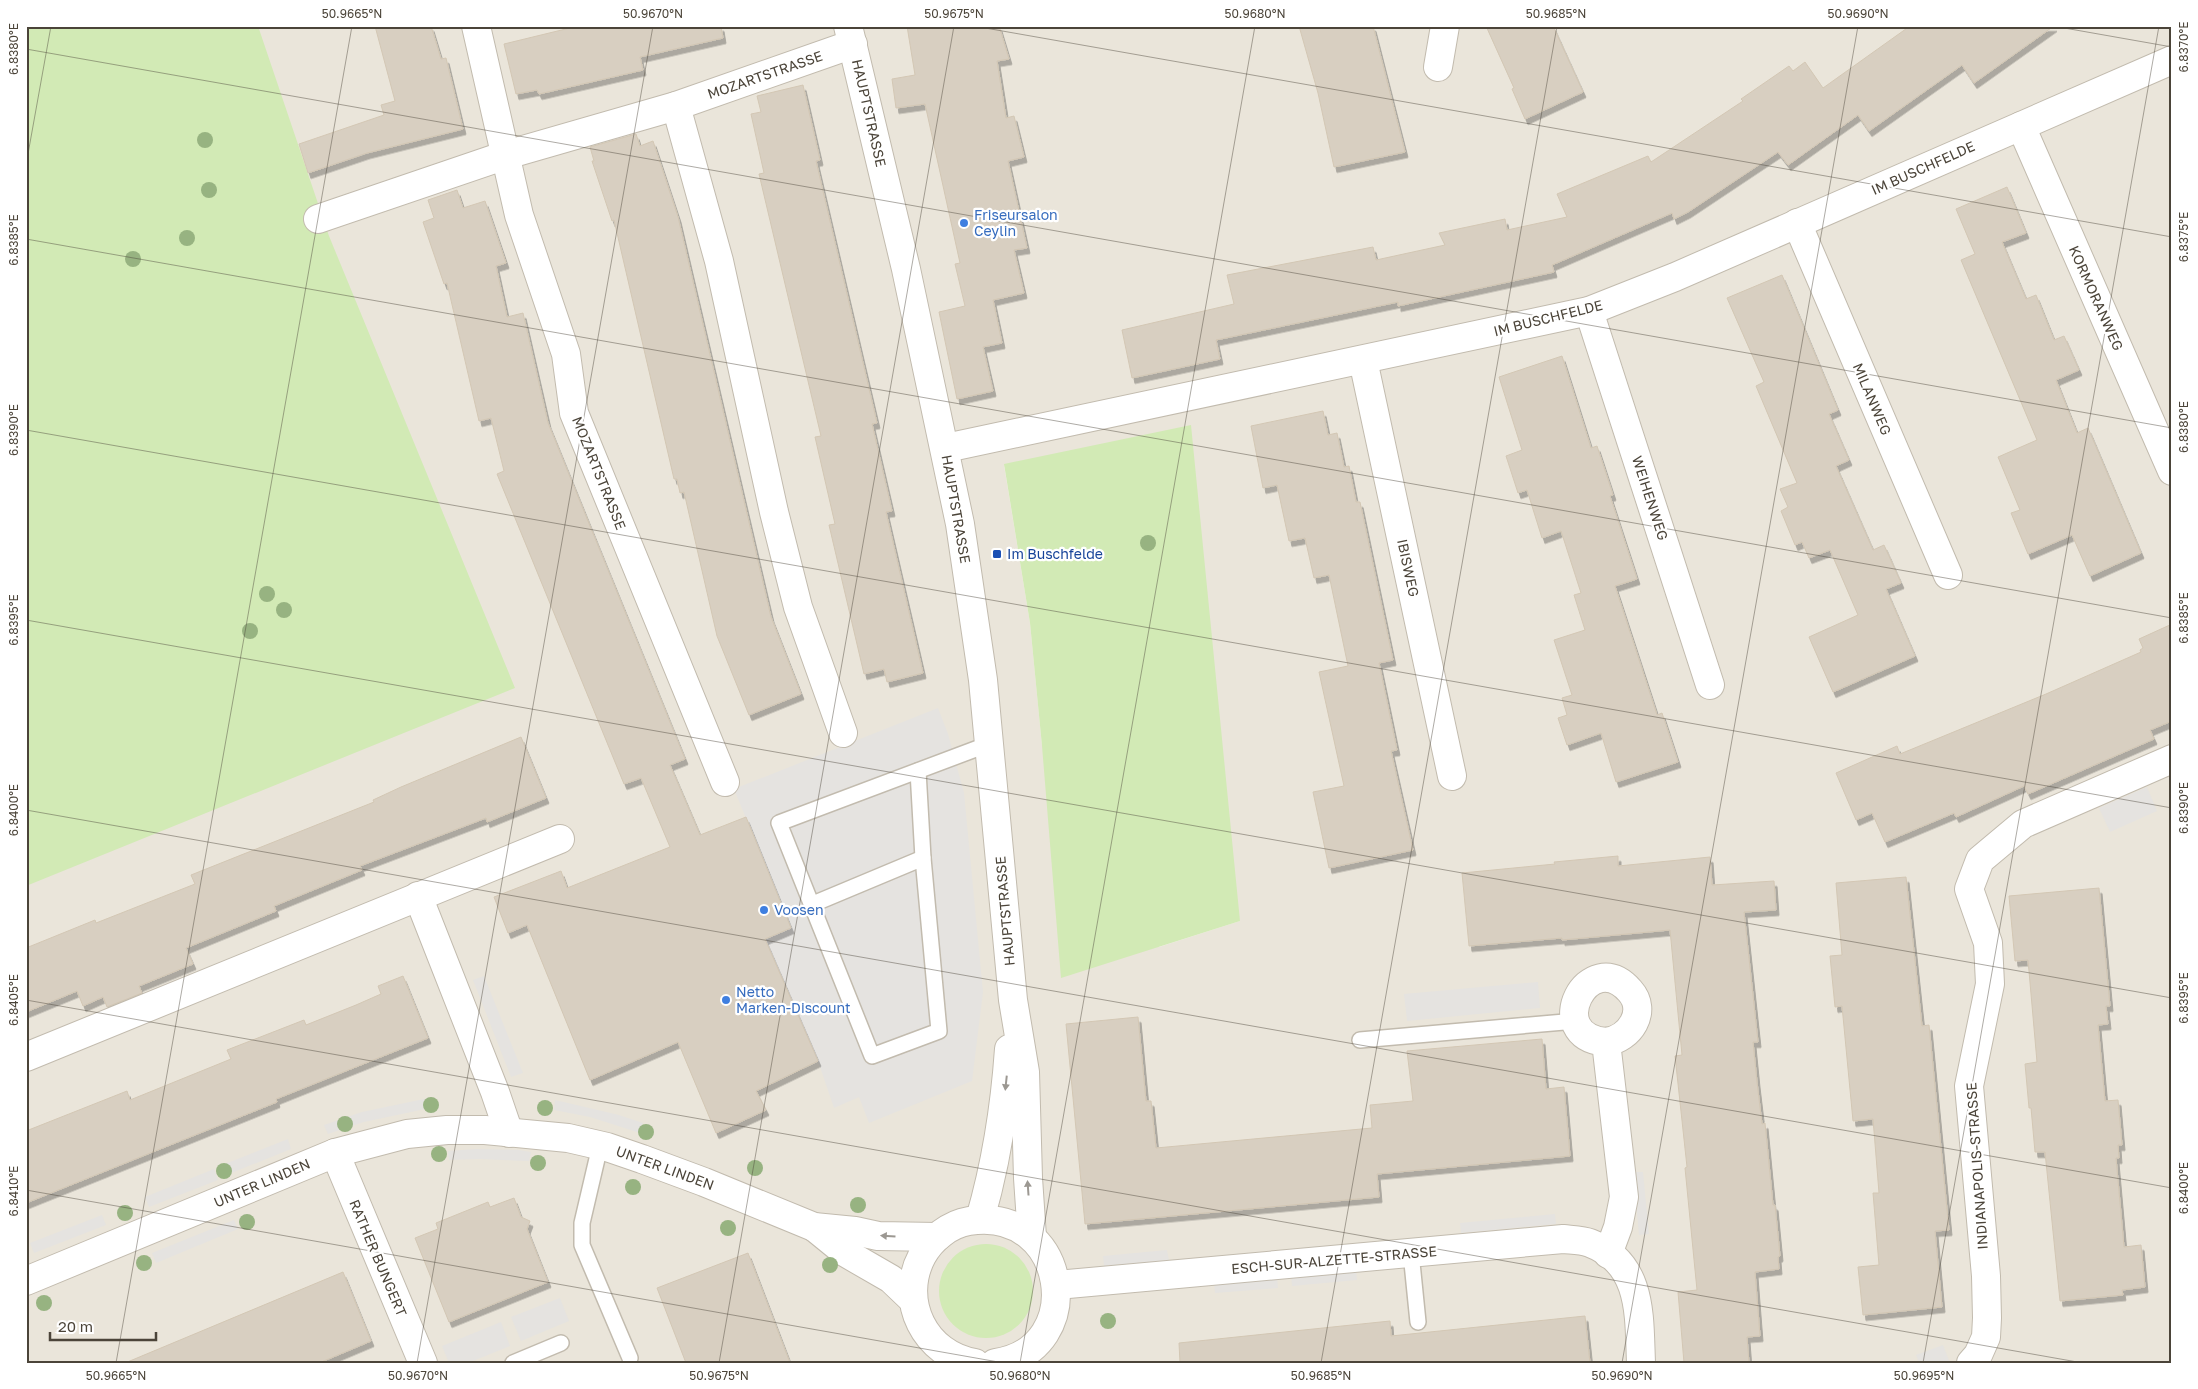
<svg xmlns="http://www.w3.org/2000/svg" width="2198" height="1389" font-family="'Golos Text',sans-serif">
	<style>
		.residential { fill: #eae5da; fill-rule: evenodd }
		.green { fill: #d2eab5 }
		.parking { fill: #e5e3e0 }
		.building { fill: #d8cfc1; stroke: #d3c7b4; filter: url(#shadow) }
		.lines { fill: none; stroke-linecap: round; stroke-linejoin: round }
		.service-casing { stroke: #c2bbae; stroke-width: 18 }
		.minor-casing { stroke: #c2bbae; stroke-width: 30 }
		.tertiary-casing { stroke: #c2bbae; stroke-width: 30 }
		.service { stroke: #fff; stroke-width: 15 }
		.minor { stroke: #fff; stroke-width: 28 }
		.tertiary { stroke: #fff; stroke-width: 28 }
		.tree { fill: #97b381 }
		.oneway { fill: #9c9892 }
		.ticks { fill: none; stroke: #4b4439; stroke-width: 1; stroke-opacity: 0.45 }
		.shop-dot { fill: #3f7fe0; stroke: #fff; stroke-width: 2 }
		.transit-dot { fill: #1a4fb4; stroke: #fff; stroke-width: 2 }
		.labels { text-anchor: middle; stroke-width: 4.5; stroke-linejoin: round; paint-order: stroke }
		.street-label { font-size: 14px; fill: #4b4439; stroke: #fff }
		.shop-label { font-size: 14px; fill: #366cbe; stroke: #fff; text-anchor: start }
		.transit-label { font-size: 14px; fill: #164399; stroke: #fff; text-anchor: start }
		.neatline { fill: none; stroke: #4b4439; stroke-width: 2 }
		.ticks-label { font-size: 12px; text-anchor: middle; fill: #4b4439 }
	</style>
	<defs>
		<filter id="shadow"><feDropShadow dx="3" dy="5.5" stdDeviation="0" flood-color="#0004"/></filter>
	</defs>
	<rect width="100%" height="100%" fill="#f6f3ec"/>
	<path class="residential" d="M26,26h2146v1337h-2146zM1004,465l236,456 -81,26 -117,-201 -12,-123z"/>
	<g class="green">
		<polygon points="26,26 258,26 329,236 515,688 26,886"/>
		<polygon points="1191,425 1240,921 1061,978 1042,746 1030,623 1004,464"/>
		<circle cx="986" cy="1291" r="47"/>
	</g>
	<g class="parking">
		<polygon points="938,708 948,734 964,793 983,992 972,1081 869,1123 859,1097 834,1108 818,1061 765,939 791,928 734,789"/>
		<polygon points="2147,787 2157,811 2110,832 2099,808"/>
		<polygon points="484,976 523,1073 511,1077 473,980"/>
		<polygon points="1538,982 1540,1008 1407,1021 1404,994"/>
		<polygon points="424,1099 425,1109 364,1122 328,1134 324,1125 362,1112"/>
		<polygon points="555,1100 619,1115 643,1123 640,1133 590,1117 554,1110"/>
		<polygon points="288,1139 291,1149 229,1174 225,1164"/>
		<polygon points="477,1149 519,1150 531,1152 529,1161 479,1159 449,1160 448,1151"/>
		<polygon points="214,1169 218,1180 149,1207 145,1197"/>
		<polygon points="1633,1172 1643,1172 1649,1234 1639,1235"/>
		<polygon points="1555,1214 1556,1224 1461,1233 1460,1223"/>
		<polygon points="102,1215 106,1225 34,1253 30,1243"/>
		<polygon points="234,1220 238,1229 156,1263 152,1253"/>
		<polygon points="1167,1250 1169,1260 1104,1266 1103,1256"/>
		<polygon points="1356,1269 1357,1280 1292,1286 1291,1275"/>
		<polygon points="1277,1276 1278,1288 1215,1293 1214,1282"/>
		<polygon points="560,1298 569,1321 521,1341 511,1317"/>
		<polygon points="501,1322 510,1346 468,1363 449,1363 442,1346"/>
		<polygon points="1943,1345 1950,1363 1919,1363 1916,1355"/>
	</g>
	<g class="building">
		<polygon points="375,26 431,26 441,59 446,58 463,129 367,153 308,173 299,144 384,115 381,105 395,101"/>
		<polygon points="578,26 721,26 723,38 640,57 643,70 539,94 537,90 516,94 504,44"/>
		<polygon points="907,26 999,26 1009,59 997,61 1006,118 1014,116 1024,157 1008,161 1027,248 1014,250 1024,293 993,300 1002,343 983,347 993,391 957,399 939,312 965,306 955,264 960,263 925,104 896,108 892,79 915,75"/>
		<polygon points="1299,26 1373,26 1405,152 1334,167 1318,93"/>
		<polygon points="1486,26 1553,26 1583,92 1525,119 1512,89 1514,88"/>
		<polygon points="1910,26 2054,26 1974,83 1962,65 1869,131 1858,115 1788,165 1778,152 1688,212 1674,219 1672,213 1552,265 1554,272 1398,306 1398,302 1216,340 1220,359 1132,378 1122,330 1234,304 1227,275 1373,247 1376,260 1445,245 1439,233 1505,219 1507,230 1567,217 1557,194 1648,156 1651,162 1743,101 1741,99 1789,66 1793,71 1805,62 1823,88"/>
		<polygon points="803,85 820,160 816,161 877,423 872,424 892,511 886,512 923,673 887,682 884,669 864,674 829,525 835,524 815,437 821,436 759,174 764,173 751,114 761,112 757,96"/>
		<polygon points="636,134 640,146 653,141 678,217 771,617 801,694 749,715 717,636 684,492 680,493 677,479 674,479 614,220 612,221 592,161 594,161 590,147"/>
		<polygon points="2007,187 2026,233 2002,242 2026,299 2036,295 2054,340 2064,336 2079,370 2056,380 2077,433 2088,428 2141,553 2090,576 2072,535 2028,554 2011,513 2020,510 1998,457 2037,440 1961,260 1975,254 1956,209"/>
		<polygon points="457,190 463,208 485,201 506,263 496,266 507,317 523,313 548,423 685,759 670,765 700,835 746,817 791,928 765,939 818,1061 756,1091 766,1110 716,1133 678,1042 590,1080 527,925 508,933 494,897 561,871 567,888 670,847 641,778 624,784 497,474 504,471 491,418 479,421 447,283 444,284 423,222 434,218 428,200"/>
		<polygon points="1782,275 1838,410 1829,414 1849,460 1836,466 1873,550 1884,545 1901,583 1886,589 1915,656 1833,692 1809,637 1858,615 1830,550 1809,558 1802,542 1795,545 1781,511 1788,507 1780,489 1797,483 1756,386 1764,382 1727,298"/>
		<polygon points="1562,356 1591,448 1597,446 1613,495 1610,496 1637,579 1615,586 1657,715 1662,713 1678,762 1616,782 1601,733 1567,745 1558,718 1567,715 1562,698 1572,695 1554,640 1585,630 1574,595 1581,593 1561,531 1542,538 1527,490 1518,493 1506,456 1522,450 1499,377"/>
		<polygon points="1323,411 1328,435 1337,433 1344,467 1349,466 1356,502 1360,502 1393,660 1379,663 1397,750 1391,751 1413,850 1329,868 1313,792 1344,786 1319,672 1348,666 1329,575 1314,578 1305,538 1289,541 1277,485 1263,488 1251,426"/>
		<polygon points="2172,624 2172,721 2150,730 2154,739 2028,794 2024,786 1956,817 1954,813 1885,842 1872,813 1856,820 1836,773 1897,746 1900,754 2046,694 2141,652 2140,650 2143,648 2139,639"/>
		<polygon points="521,737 546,798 487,822 486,818 360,866 362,870 274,906 276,911 186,948 193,964 139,986 142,993 107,1007 103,997 83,1006 77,991 26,1012 26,948 95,920 96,923 195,884 191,875 374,802 373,800 401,787"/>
		<polygon points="1618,856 1618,866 1710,857 1712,885 1774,881 1776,910 1744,912 1758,1042 1753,1042 1757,1082 1762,1124 1765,1123 1773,1205 1775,1205 1780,1256 1778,1257 1779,1269 1755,1272 1760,1336 1747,1337 1749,1363 1684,1363 1678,1292 1697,1290 1685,1168 1687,1167 1675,1056 1682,1055 1670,930 1562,940 1562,938 1469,946 1462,873 1555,864 1554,862"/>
		<polygon points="1906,877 1922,1026 1929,1025 1949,1230 1935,1231 1942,1307 1863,1315 1858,1267 1879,1265 1873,1193 1879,1193 1873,1119 1853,1121 1842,1006 1835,1007 1830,956 1842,955 1836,883"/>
		<polygon points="2099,888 2110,1006 2106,1006 2108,1024 2098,1025 2105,1101 2118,1100 2122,1145 2118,1145 2119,1158 2116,1158 2124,1247 2141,1245 2145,1287 2122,1290 2123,1295 2060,1301 2045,1152 2035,1152 2031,1108 2029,1108 2025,1064 2037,1062 2028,960 2015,961 2009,896"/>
		<polygon points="403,976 428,1038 276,1099 277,1102 26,1203 26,1131 127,1091 130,1100 231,1059 227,1050 304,1020 306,1025 356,1005 381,994 378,986"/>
		<polygon points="1138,1017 1146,1101 1151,1101 1156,1148 1372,1128 1370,1105 1413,1101 1407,1051 1542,1039 1546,1089 1564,1087 1570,1156 1377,1174 1379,1197 1085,1224 1066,1024"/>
		<polygon points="514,1198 521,1217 530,1221 527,1229 548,1282 449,1322 415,1238 438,1229 436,1223 488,1202 490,1207"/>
		<polygon points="748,1253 790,1363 686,1363 657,1288"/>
		<polygon points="343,1272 371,1341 319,1363 125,1363"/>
		<polygon points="1585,1316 1590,1363 1180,1363 1179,1343 1390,1321 1391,1336"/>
	</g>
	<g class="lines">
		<defs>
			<g id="service">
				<polyline points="918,771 923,858"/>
				<polyline points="813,904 923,858 939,1031 872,1056 779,823 989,744"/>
				<polyline points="1360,1040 1576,1021"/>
				<polyline points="600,1146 582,1223 582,1245 630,1358"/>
				<polyline points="1411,1253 1418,1322"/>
				<polyline points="513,1363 561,1343"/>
			</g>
			<g id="minor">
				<polyline points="476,26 519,215 566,354 574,413 725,782"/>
				<polyline points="1438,67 1445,26"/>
				<polyline points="676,106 719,261 774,512 798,607 843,733"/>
				<polyline points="2021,126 2172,471"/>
				<polyline points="318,219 506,155 676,106 853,44"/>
				<polyline points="1797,223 1948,575"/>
				<polyline points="1589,311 1710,685"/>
				<polyline points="1363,360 1452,776"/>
				<polyline points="946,448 1589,311 1675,277 2172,60"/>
				<polyline points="418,896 495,1092 509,1133"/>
				<path d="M1606,1042c-65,-6 -17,-98 24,-51 18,20 0,48 -24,51l18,155 -6,30 -10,27"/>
				<polyline points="26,1057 560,839"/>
				<polyline points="335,1153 423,1363"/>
				<polyline points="814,1227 846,1253 891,1279 912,1299"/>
				<polyline points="26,1281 335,1153 407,1134 447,1130 485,1130 568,1138 607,1147 642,1159 704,1182 814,1227 855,1231 878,1236 937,1237"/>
				<path d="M1057,1285l506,-46c9,1 19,1 27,4 53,20 49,73 51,120"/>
				<polyline points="1971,1363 1978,1355 1986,1337 1987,1318 1986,1276 1969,1086 1990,984 1988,943 1969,889 1980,860 2023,824 2172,759"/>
			</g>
			<g id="tertiary">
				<polyline points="848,26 906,269 960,524 983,680 1013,1000 1025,1072 1028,1178 1032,1237"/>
				<path d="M980,1219c16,-55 25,-113 29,-170"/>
				<path d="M975,1363c-50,-8 -77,-62 -53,-107 9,-17 28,-32 47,-35 99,-16 121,129 26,142"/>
			</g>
		</defs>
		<use href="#service" class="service-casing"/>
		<use href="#minor" class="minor-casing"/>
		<use href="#tertiary" class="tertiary-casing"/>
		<use href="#service" class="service"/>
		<use href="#minor" class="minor"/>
		<use href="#tertiary" class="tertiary"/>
	</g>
	<g class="tree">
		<circle cx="205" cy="140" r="8"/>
		<circle cx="209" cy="190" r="8"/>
		<circle cx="187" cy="238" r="8"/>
		<circle cx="133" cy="259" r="8"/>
		<circle cx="1148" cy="543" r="8"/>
		<circle cx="267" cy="594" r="8"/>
		<circle cx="284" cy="610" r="8"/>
		<circle cx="250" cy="631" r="8"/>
		<circle cx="431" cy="1105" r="8"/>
		<circle cx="545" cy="1108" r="8"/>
		<circle cx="345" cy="1124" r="8"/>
		<circle cx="646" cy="1132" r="8"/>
		<circle cx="439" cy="1154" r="8"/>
		<circle cx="538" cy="1163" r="8"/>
		<circle cx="755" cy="1168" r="8"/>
		<circle cx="224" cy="1171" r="8"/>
		<circle cx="633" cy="1187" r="8"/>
		<circle cx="858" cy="1205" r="8"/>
		<circle cx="125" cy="1213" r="8"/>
		<circle cx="247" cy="1222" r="8"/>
		<circle cx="728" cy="1228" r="8"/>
		<circle cx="144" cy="1263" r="8"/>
		<circle cx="830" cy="1265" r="8"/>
		<circle cx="44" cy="1303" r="8"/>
		<circle cx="1108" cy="1321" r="8"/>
	</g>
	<defs><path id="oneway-solid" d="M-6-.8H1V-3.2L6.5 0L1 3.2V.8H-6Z" transform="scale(1.25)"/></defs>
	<g class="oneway">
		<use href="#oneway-solid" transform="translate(1006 1083) rotate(96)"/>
		<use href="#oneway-solid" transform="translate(1028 1188) rotate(-94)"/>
		<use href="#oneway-solid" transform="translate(888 1236) rotate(-176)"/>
	</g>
	<path class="ticks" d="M974,26l1198,211M2053,26l119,21M26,49l2146,379M26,165l25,-139M26,239l2146,379M26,430l2146,378M26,620l2146,378M26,810l2146,378M26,1000l2057,363M26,1190l978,173M116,1363l236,-1337M417,1363l236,-1337M719,1363l235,-1337M1020,1363l235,-1337M1321,1363l236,-1337M1622,1363l236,-1337M1923,1363l236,-1337"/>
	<g class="shop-dot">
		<circle cx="964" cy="223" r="5"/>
		<circle cx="764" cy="910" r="5"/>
		<circle cx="726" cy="1000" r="5"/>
	</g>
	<rect class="transit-dot" x="992" y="549" width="10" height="10" rx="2.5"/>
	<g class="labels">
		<g class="street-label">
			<text transform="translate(765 75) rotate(-19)" y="5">MOZARTSTRASSE</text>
			<text transform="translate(869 113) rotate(77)" y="5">HAUPTSTRASSE</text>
			<text transform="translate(1923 168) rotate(-24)" y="5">IM BUSCHFELDE</text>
			<text transform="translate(2096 298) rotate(66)" y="5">KORMORANWEG</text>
			<text transform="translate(1548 318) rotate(-14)" y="5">IM BUSCHFELDE</text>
			<text transform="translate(1872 399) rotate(67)" y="5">MILANWEG</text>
			<text transform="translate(599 473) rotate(68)" y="5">MOZARTSTRASSE</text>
			<text transform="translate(1650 498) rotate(72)" y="5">WEIHENWEG</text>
			<text transform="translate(956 509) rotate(80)" y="5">HAUPTSTRASSE</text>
			<text transform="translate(1408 568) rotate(78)" y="5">IBISWEG</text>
			<text transform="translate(1005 911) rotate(-95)" y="5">HAUPTSTRASSE</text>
			<text transform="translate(1977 1166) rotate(-94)" y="5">INDIANAPOLIS-STRASSE</text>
			<text transform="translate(665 1168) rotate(20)" y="5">UNTER LINDEN</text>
			<text transform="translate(262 1183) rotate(-23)" y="5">UNTER LINDEN</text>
			<text transform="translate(378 1258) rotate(67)" y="5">RATHER BUNGERT</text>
			<text transform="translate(1334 1260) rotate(-5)" y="5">ESCH-SUR-ALZETTE-STRASSE</text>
		</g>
		<g class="shop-label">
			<text x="974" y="220">Friseursalon<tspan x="974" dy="16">Ceylin</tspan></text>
			<text x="774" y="915">Voosen</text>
			<text x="736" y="997">Netto<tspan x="736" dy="16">Marken-Discount</tspan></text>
		</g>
		<g class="transit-label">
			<text x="1007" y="559">Im Buschfelde</text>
		</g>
	</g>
	<rect width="2198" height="1389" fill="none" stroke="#ffffff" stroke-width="55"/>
	<path d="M50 1332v8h106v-8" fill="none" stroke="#4b4439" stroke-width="2.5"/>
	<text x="58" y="1332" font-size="15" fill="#4b4439" stroke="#ffffff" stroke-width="4" paint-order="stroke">20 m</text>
	<rect x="28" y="28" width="2142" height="1334" class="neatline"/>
	<g class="ticks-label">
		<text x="352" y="18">50.9665°N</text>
		<text x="653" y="18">50.9670°N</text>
		<text x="954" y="18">50.9675°N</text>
		<text x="1255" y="18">50.9680°N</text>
		<text x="1556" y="18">50.9685°N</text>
		<text x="1858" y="18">50.9690°N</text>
		<text transform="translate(2184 47) rotate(-90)" y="4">6.8370°E</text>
		<text transform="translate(14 49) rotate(-90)" y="4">6.8380°E</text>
		<text transform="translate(2184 237) rotate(-90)" y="4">6.8375°E</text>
		<text transform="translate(14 240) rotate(-90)" y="4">6.8385°E</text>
		<text transform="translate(2184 427) rotate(-90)" y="4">6.8380°E</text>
		<text transform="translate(14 430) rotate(-90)" y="4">6.8390°E</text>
		<text transform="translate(2184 618) rotate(-90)" y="4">6.8385°E</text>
		<text transform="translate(14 620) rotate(-90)" y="4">6.8395°E</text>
		<text transform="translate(2184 808) rotate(-90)" y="4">6.8390°E</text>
		<text transform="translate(14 810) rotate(-90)" y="4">6.8400°E</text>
		<text transform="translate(2184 998) rotate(-90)" y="4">6.8395°E</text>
		<text transform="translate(14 1000) rotate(-90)" y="4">6.8405°E</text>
		<text transform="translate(2184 1188) rotate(-90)" y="4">6.8400°E</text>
		<text transform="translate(14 1191) rotate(-90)" y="4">6.8410°E</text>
		<text x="116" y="1380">50.9665°N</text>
		<text x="418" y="1380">50.9670°N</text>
		<text x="719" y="1380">50.9675°N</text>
		<text x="1020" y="1380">50.9680°N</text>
		<text x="1321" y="1380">50.9685°N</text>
		<text x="1622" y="1380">50.9690°N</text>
		<text x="1924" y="1380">50.9695°N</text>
	</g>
</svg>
